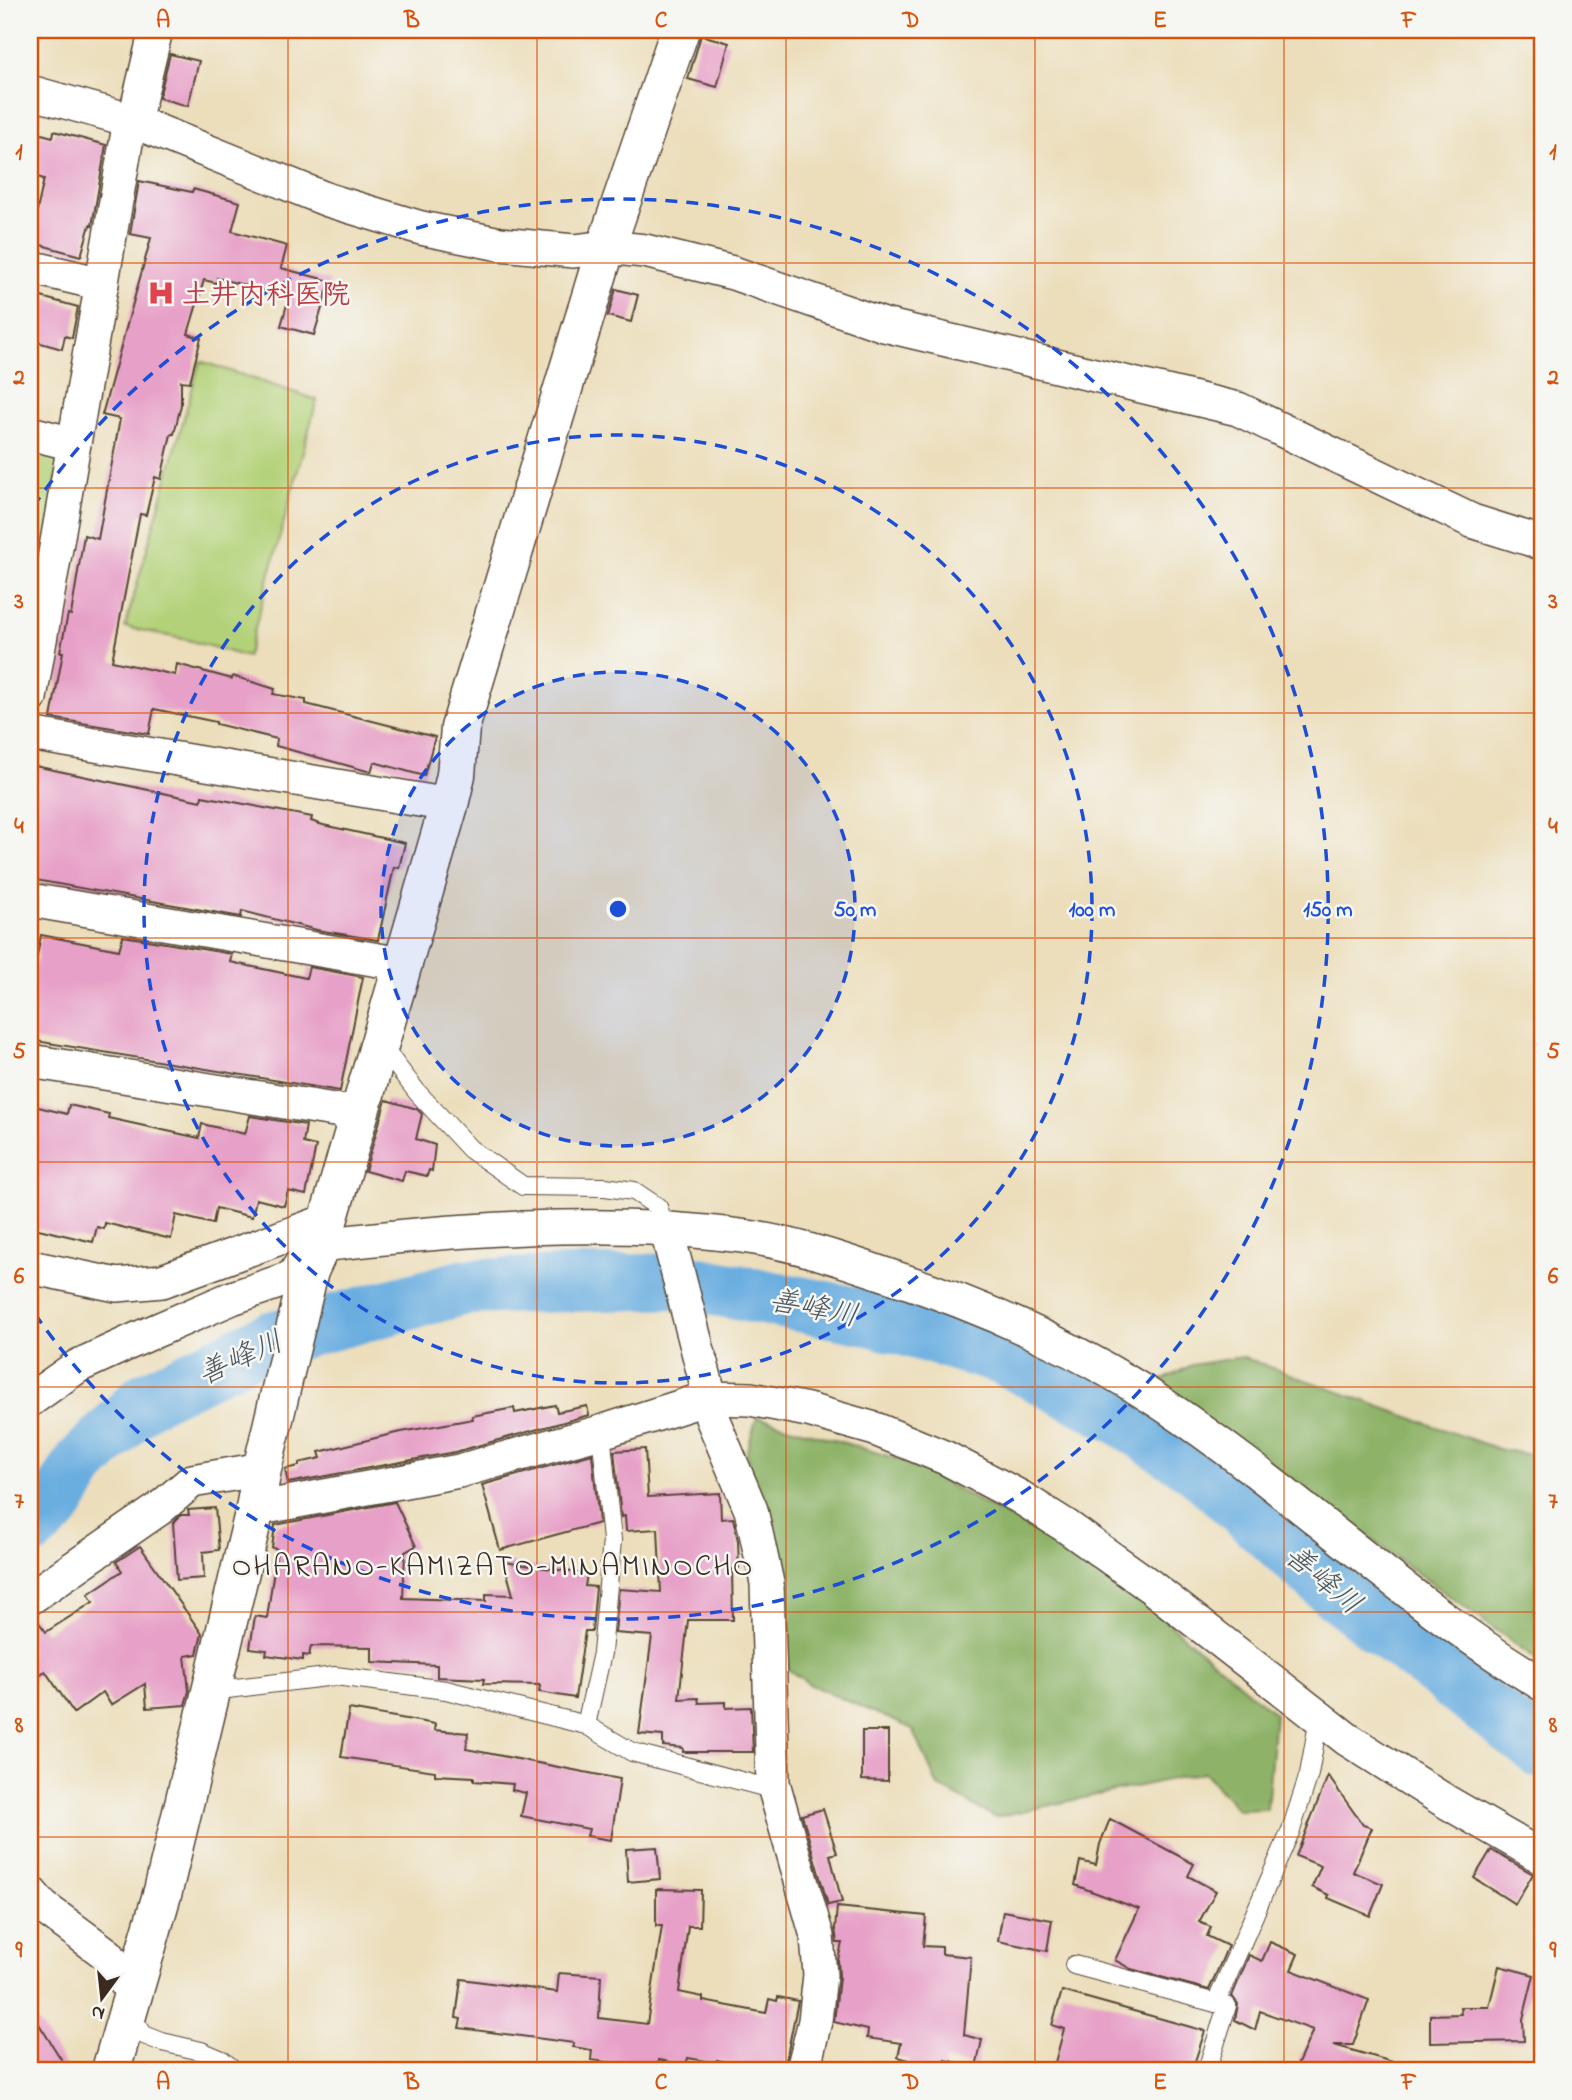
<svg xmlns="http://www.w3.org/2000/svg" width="1572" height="2100" font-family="'Indie Flower','Klee One',sans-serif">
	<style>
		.green { fill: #b3d178; stroke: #777e4b; stroke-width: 2 }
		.forest { fill: #8eb368; stroke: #646e43; stroke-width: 2 }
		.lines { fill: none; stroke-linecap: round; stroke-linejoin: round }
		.river { stroke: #6aaee0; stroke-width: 56 }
		.building { fill: #e7a0c7 }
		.service-casing { stroke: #564536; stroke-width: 20 }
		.minor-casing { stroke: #564536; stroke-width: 36 }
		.tertiary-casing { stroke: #564536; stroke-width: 41 }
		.service { stroke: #fff; stroke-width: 18 }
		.minor { stroke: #fff; stroke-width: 33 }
		.tertiary { stroke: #fff; stroke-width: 38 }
		.grid { fill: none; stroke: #d7540e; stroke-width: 2; stroke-opacity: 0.55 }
		.ring { fill: none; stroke: #1d4ed8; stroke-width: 3.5; stroke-dasharray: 12 9 }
		.labels { text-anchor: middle; stroke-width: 5; stroke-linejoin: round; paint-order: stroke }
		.health-label { font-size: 28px; font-weight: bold; fill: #be3a42; stroke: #f6f6f2; text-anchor: start }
		.water-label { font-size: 30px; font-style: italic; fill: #4b5862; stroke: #f6f6f2 }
		.neighbourhood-label { font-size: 30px; letter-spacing: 2px; fill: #3b2a1e; stroke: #f6f6f2 }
		.centre { fill: #1d4ed8; stroke: #f6f6f2; stroke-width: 3.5 }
		.ring-label { font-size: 21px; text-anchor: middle; font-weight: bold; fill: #1d4ed8; stroke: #f6f6f2; stroke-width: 5; stroke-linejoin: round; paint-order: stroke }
		.neatline { fill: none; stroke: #d7540e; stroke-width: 2.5 }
		.grid-label { font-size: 23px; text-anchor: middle; font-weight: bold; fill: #d7540e }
	</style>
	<rect width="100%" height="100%" fill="#f6f6f2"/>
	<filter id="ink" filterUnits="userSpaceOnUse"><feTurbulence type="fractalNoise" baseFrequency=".0143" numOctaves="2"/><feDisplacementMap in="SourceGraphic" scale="14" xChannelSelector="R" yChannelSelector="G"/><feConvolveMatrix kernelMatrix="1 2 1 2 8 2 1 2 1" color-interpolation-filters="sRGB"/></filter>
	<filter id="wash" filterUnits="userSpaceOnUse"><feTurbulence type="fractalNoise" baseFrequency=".00686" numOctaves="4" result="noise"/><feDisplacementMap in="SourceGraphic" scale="28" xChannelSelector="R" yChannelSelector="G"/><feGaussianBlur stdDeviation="1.57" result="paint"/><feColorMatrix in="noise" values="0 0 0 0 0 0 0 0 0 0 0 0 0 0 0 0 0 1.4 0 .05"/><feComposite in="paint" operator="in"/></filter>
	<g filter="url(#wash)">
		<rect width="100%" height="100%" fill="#ecdebb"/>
		<g class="green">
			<polygon points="200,361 317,400 247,657 188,640 125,627"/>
			<polygon points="30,447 55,452 59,465 30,633"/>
		</g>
		<g class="forest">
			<polygon points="1242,1357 1498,1449 1542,1457 1542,1663 1155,1384 1192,1365"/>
			<polygon points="757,1417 905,1461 1107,1571 1275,1714 1267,1809 1238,1810 1204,1772 995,1817 938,1786 913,1729 811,1685 786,1668 747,1450"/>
		</g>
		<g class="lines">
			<polyline class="river" points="30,1529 54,1508 82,1462 144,1401 271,1339 465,1287 679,1281 867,1317 1005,1358 1122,1418 1199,1469 1332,1589 1542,1751"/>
		</g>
		<g id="blocks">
			<g class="building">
				<polygon points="701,35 729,43 717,87 688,79"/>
				<polygon points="170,54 199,61 188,106 159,98"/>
				<polygon points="30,131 53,137 54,131 106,145 92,226 90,225 81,256 30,242 44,179 30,175"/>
				<polygon points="139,181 192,192 193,189 240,202 232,231 287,246 281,268 330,281 314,335 281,326 289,297 217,278 216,283 204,280 188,334 201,338 190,382 181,381 181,405 174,434 171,434 161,479 155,477 146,515 140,514 112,661 175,675 177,664 232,679 233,676 275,689 273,694 306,700 306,704 435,737 424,776 374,762 371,772 276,746 277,739 216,724 216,722 154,709 149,734 51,718 63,652 60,652 68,614 71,615 84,535 98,539 120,419 102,415 151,238 130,234"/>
				<polygon points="616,289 638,295 631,322 608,316"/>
				<polygon points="30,294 78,307 72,338 65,336 62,349 30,340"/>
				<polygon points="30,765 201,801 202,796 312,817 311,821 323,825 405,843 399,868 394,867 378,940 317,930 242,911 241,917 30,879"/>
				<polygon points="41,935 119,950 123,936 232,954 230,962 306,978 309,967 363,977 340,1091 30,1040 30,993"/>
				<polygon points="386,1100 417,1109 422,1114 416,1139 435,1145 432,1171 429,1170 427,1176 405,1171 402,1181 365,1171"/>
				<polygon points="30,1105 67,1114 69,1105 109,1114 108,1118 199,1138 202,1124 245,1134 250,1116 306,1125 303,1143 316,1146 306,1195 288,1191 284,1206 256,1199 252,1217 216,1208 213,1224 176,1215 171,1239 105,1223 104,1229 97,1227 93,1242 30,1227"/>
				<polygon points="555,1405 557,1412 587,1406 589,1415 455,1452 288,1483 285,1469 299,1466 299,1463 321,1458 319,1452 396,1433 473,1419 472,1416 514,1408 515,1413"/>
				<polygon points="645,1449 648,1497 720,1493 721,1519 733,1518 738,1541 739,1568 732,1569 733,1620 688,1620 679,1699 698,1698 699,1703 726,1702 726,1708 751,1707 753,1752 683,1752 683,1748 663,1746 663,1736 639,1734 652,1636 615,1633 619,1589 661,1592 658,1529 626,1531 625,1516 621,1517 614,1451"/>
				<polygon points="592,1454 599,1523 500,1550 482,1485"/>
				<polygon points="395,1502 416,1546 405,1552 403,1598 486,1601 486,1594 513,1595 504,1562 587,1574 585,1586 596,1587 592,1631 585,1631 575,1698 539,1692 540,1685 483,1684 484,1679 437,1677 437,1665 372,1662 372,1647 311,1646 309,1656 303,1655 303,1660 266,1655 267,1650 250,1648 255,1616 267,1618 277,1549 272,1548 275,1525"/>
				<polygon points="215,1508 219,1550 203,1552 204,1578 177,1580 173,1523 181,1515 189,1515 188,1510"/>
				<polygon points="140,1546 202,1634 197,1654 185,1656 189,1691 185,1705 147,1708 145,1684 111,1705 103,1692 74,1713 45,1671 30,1682 30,1617 34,1616 46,1632 93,1602 88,1594 122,1571 116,1562"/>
				<polygon points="349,1709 435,1724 434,1730 468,1733 466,1749 620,1779 611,1840 587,1836 589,1829 521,1816 526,1793 512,1790 513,1784 474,1781 474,1777 435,1775 435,1771 341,1757"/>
				<polygon points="862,1731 888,1731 888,1781 862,1780"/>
				<polygon points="1328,1776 1363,1825 1372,1828 1353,1872 1383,1884 1370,1916 1328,1898 1329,1895 1312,1887 1321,1866 1296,1856"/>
				<polygon points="823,1809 837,1853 830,1855 842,1902 828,1905 802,1815"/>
				<polygon points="1110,1819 1194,1864 1188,1876 1216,1891 1199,1922 1211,1927 1207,1936 1228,1946 1209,1990 1131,1969 1115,1960 1139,1909 1075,1885 1080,1861 1096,1865 1100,1844"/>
				<polygon points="657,1847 660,1879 628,1882 626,1849"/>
				<polygon points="1491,1850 1533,1874 1515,1904 1474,1878"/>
				<polygon points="656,1889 701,1890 700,1926 688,1926 679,1992 703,1997 703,2001 766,2013 769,1999 777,2001 778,1997 798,2001 784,2070 764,2070 717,2060 716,2063 688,2058 686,2065 659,2060 658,2069 591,2060 592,2050 573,2047 574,2043 459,2028 461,2019 456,2018 461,1979 557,1992 559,1973 601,1976 599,2018 647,2024 662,1926 656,1926"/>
				<polygon points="837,1907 926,1916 923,1946 942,1947 942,1954 971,1957 964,2035 982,2040 976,2067 945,2060 943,2070 907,2070 909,2060 898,2057 901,2043 867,2038 868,2030 834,2022 839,1977 838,1960 842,1943 837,1943 835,1929"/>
				<polygon points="1003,1911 1052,1920 1047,1951 998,1941"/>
				<polygon points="1270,1942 1298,1954 1291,1970 1369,2000 1353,2045 1334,2045 1396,2063 1396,2070 1295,2070 1313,2030 1260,2011 1255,2030 1235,2020 1238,2004 1232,1996 1249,1955 1262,1961"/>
				<polygon points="1499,1966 1534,1975 1523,2019 1524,2041 1430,2043 1430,2015 1461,2014 1460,2007 1489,2007"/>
				<polygon points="1062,1991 1205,2031 1192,2070 1053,2070 1064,2029 1052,2025"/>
				<polygon points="30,2010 68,2070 30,2070"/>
			</g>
		</g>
	</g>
	<g filter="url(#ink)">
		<use href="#blocks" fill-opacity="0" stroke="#564536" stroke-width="2"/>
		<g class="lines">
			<defs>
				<g id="service">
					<polyline points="380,1044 417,1092 470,1149 523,1186 605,1187 634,1191 658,1207 667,1232"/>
					<polyline points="211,1691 335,1676 446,1690 586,1725 632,1752 775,1790"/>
					<polyline points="586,1725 602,1653 612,1540 601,1432"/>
					<polyline points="1074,1965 1227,2006 1207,2070"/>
					<polyline points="1216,2003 1291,1830 1309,1774 1319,1717"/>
					<polyline points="130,2015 144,2035 162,2042 201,2051 222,2060 234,2070"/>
				</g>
				<g id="minor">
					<polyline points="30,92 130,120 328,200 421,228 500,244 574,251 606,247 645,251 733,273 884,325 1238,409 1472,521 1542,543"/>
					<polyline points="134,122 156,30"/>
					<polyline points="30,267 102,284"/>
					<polyline points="30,433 73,444"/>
					<polyline points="30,698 130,120"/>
					<polyline points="30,734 449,805"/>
					<polyline points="30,900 402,964"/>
					<polyline points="30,1061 359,1114"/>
					<polyline points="669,1239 706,1382 712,1418 751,1510 767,1583 773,1783 817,1936 820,1975 815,2021 803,2070"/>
					<path d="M321,1245c135,-16 286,-27 420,-9 47,6 93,21 137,36 99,32 195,73 283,131 132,87 245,200 381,281"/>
					<polyline points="30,1267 117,1285 162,1281 329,1220"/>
					<polyline points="30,1400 78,1366 146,1335 232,1298 293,1277 314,1243"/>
					<polyline points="255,1509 459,1471 601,1432 708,1398 750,1399 808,1410 875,1429 946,1458 1020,1497 1066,1526 1150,1586 1347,1739 1445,1801 1542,1857"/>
					<polyline points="30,1598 159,1509 192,1481 262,1469"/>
					<polyline points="30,1892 43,1907 108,1955 133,1994"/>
				</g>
				<polyline id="tertiary" points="111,2070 163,1891 255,1509 262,1469 309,1271 321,1245 449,805 456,775 460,728 606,247 680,30"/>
			</defs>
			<use href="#service" class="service-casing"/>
			<use href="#minor" class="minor-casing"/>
			<use href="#tertiary" class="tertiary-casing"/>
			<use href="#service" class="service"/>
			<use href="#minor" class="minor"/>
			<use href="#tertiary" class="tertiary"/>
		</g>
	</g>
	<path class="grid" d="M288,30v2040M537,30v2040M786,30v2040M1035,30v2040M1284,30v2040M30,263h1512M30,488h1512M30,713h1512M30,938h1512M30,1162h1512M30,1387h1512M30,1612h1512M30,1837h1512"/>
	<circle cx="618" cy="909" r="237" fill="#1d4ed8" fill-opacity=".12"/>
	<g class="ring">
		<circle cx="618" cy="909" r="237"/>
		<circle cx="618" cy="909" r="474"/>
		<path d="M33 507A710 710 0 1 1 33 1311"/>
	</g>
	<defs>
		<symbol id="hospital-bare" viewBox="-9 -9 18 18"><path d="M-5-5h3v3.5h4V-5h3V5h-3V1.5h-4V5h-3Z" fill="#e0444e" stroke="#f6f6f2" stroke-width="2.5" paint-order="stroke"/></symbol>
	</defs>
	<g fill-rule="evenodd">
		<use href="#hospital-bare" x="142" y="274" width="38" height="38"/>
	</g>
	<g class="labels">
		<g class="health-label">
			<text x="182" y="303">土井内科医院</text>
		</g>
		<g class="water-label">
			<text transform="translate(814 1307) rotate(11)" y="10">善峰川</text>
			<text transform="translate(240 1357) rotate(-24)" y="10">善峰川</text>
			<text transform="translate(1324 1579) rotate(40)" y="10">善峰川</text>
		</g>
		<g class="neighbourhood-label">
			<text x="493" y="1575">OHARANO-KAMIZATO-MINAMINOCHO</text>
		</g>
	</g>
	<circle cx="618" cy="909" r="10" class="centre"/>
	<g class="ring-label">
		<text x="855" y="916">50 m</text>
		<text x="1092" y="916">100 m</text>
		<text x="1328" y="916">150 m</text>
	</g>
	<rect width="1572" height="2100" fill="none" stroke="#f6f6f2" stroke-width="77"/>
	<g transform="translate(102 1998) rotate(195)" stroke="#f6f6f2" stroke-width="5" paint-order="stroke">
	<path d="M0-5L12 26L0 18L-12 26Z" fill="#3b2a1e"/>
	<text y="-10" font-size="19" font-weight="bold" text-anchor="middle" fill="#3b2a1e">N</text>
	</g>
	<rect x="38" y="38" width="1496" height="2024" class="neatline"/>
	<g class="grid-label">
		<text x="163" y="27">A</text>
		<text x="412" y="27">B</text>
		<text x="661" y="27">C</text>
		<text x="911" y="27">D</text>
		<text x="1160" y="27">E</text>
		<text x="1409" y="27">F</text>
		<text x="19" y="159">1</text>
		<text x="1553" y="159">1</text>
		<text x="19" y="384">2</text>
		<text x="1553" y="384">2</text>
		<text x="19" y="608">3</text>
		<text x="1553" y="608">3</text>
		<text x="19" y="833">4</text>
		<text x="1553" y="833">4</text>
		<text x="19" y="1058">5</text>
		<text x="1553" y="1058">5</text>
		<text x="19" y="1283">6</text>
		<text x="1553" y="1283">6</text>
		<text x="19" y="1508">7</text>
		<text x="1553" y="1508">7</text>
		<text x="19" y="1732">8</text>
		<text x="1553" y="1732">8</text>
		<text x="19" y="1957">9</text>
		<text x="1553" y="1957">9</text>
		<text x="163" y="2089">A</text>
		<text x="412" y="2089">B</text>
		<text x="661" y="2089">C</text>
		<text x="911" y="2089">D</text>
		<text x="1160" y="2089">E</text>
		<text x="1409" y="2089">F</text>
	</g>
</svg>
